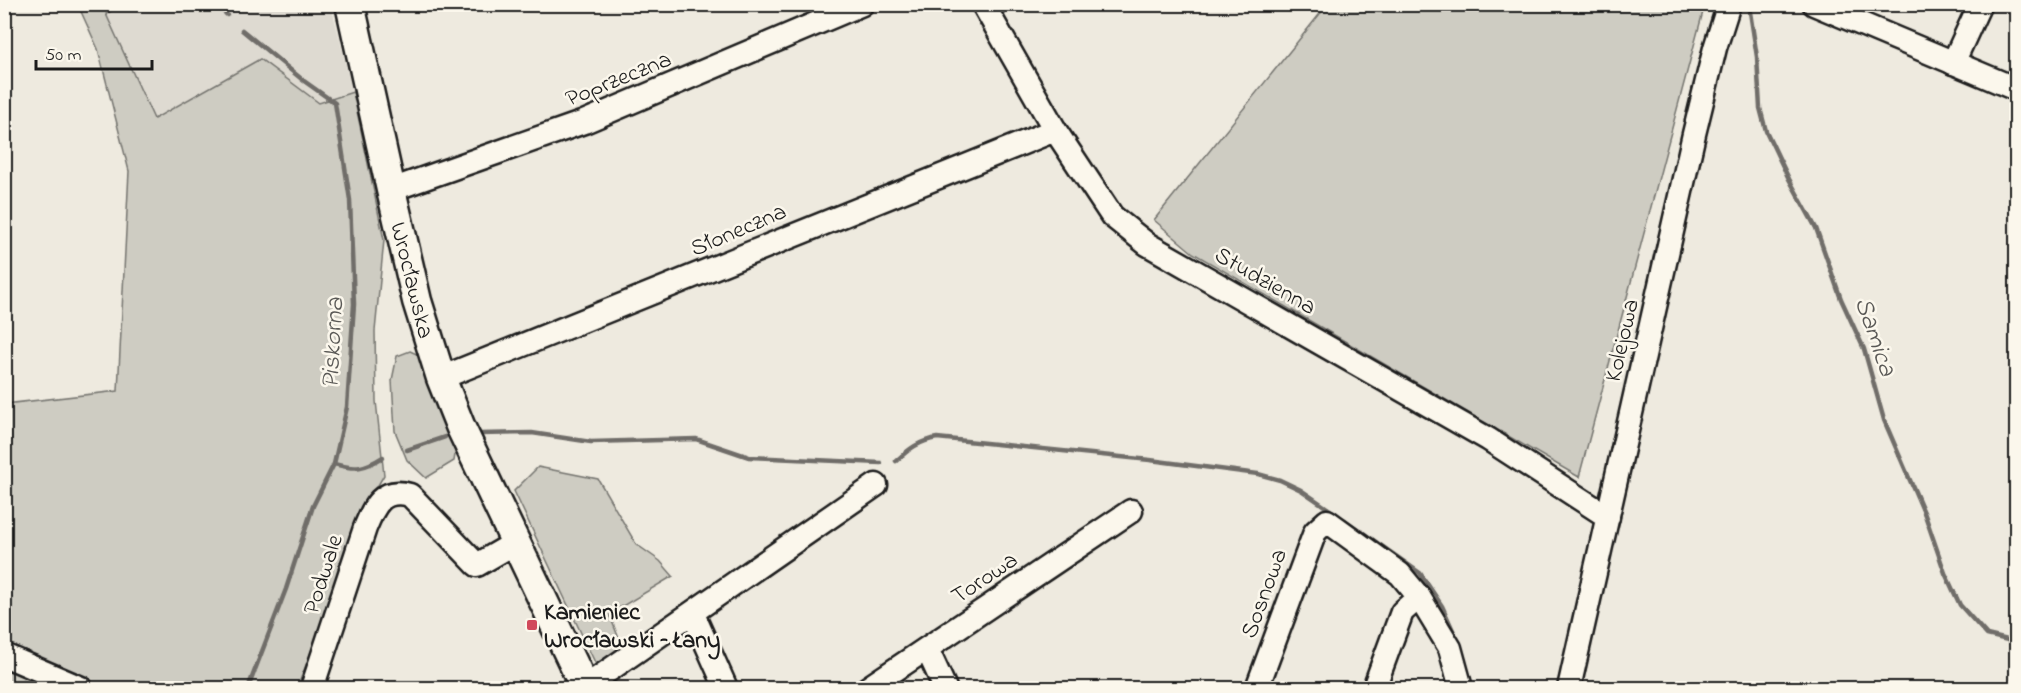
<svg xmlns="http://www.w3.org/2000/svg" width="2021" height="693" font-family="'Indie Flower',sans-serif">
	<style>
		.built { fill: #dedad1 }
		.green { fill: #ceccc2; stroke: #75746f; stroke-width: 1.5 }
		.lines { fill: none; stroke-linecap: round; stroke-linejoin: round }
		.stream { stroke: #6f6d69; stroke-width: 4.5 }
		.minor-casing { stroke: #1c1c1c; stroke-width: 27 }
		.major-casing { stroke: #1c1c1c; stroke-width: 33 }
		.minor { stroke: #fbf7ec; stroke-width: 22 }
		.major { stroke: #fbf7ec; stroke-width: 28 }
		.poi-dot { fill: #d1495b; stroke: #fbf7ec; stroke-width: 2 }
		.labels { text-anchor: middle; stroke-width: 5; stroke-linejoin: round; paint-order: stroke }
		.street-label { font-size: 24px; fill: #1c1c1c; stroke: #fbf7ec }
		.poi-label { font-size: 24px; font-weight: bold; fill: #1c1c1c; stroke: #fbf7ec; text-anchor: start }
		.water-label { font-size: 26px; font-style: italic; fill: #5a5956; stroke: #fbf7ec }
	</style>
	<rect width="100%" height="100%" fill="#eeeadf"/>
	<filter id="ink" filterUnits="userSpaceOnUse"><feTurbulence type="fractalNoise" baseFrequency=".0167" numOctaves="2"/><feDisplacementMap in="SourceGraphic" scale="12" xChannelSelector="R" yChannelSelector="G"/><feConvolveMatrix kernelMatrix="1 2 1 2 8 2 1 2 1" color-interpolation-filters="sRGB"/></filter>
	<g filter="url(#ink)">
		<polygon class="built" points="121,4 331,5 353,92 319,103 260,59 153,119 106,14"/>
		<g class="green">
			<polygon points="78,5 121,5 106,14 154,119 260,59 319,103 353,92 384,240 375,331 376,401 384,475 374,492 297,688 95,688 5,647 5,404 118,391 129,171 98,49"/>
			<polygon points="1327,5 1703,5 1704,8 1579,477 1193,253 1154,220"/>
			<polygon points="410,351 421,356 456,448 454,461 426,478 407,460 395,431 392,380 397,356"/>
			<polygon points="538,467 598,479 636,544 660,561 673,576 609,614 625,653 599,671 514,491"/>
			<polygon points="4,660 69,688 5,688"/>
		</g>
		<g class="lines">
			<g class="stream">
				<polyline points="216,4 227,15"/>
				<polyline points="1750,12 1757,57 1760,108 1766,131 1789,179 1816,228 1841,299 1864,349 1884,420 1925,515 1945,573 1960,605 1987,635 2016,642"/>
				<polyline points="242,30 304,81 335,103 350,200 354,304 347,407 334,464 313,506 286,589 248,688"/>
				<polyline points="479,434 532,433 591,442 696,439 749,457 881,463"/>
				<polyline points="407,450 445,437"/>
				<path d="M896,461c13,-12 23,-20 41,-23l213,22 108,14 22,6 21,10 35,24"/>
				<path d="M334,464c22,6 30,5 49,-7"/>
				<polyline points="1345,520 1420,573 1442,606 1456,637"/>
			</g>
			<defs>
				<g id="minor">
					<polyline points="983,4 1055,130 1112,216 1147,244 1488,439 1608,517"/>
					<polyline points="1814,4 2016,89"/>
					<polyline points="1953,63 1980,4"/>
					<polyline points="391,190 584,122 862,4"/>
					<polyline points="441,378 1055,130"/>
					<polyline points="693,614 726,688"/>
					<polyline points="927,649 945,688"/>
					<polyline points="4,655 81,688"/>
					<polyline points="584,685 595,680 876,485"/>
					<path d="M312,688l53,-160c9,-22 17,-41 45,-33l67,70 38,-22"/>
					<polyline points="868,688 1131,511"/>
					<polyline points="1257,688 1315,532 1327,521 1400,574 1419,597 1450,648 1461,688"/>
					<polyline points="1374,688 1402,612 1419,597"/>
					<polyline points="1569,688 1694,134 1715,48 1729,4"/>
				</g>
				<polyline id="major" points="350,4 391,190 417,301 441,378 461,428 585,688"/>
			</defs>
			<use href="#minor" class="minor-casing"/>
			<use href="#major" class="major-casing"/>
			<use href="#minor" class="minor"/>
			<use href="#major" class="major"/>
		</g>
	</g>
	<rect class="poi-dot" x="526" y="619" width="12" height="12" rx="3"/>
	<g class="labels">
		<g class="street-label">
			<text transform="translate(618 78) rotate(-22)" y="8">Poprzeczna</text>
			<text transform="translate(738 229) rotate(-23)" y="8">Słoneczna</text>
			<text transform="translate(413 280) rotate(76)" y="8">Wrocławska</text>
			<text transform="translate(1266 280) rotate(30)" y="8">Studzienna</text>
			<text transform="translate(1621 340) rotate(-77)" y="8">Kolejowa</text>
			<text transform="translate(322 574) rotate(-72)" y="8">Podwale</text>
			<text transform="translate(984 577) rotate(-34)" y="8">Torowa</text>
			<text transform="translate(1263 593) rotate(-70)" y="8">Sosnowa</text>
		</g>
		<g class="poi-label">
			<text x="544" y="619">Kamieniec<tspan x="544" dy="28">Wrocławski – Łany</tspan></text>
		</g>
		<g class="water-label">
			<text transform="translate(1877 336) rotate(71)" y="9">Samica</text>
			<text transform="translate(331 343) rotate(-87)" y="9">Piskorna</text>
		</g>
	</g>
	<rect width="2021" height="693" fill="none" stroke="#fbf7ec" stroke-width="24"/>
	<rect x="12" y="12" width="1997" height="669" fill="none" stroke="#1c1c1c" stroke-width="2" filter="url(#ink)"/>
	<path d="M36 60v9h116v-9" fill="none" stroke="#1c1c1c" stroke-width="3"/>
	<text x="45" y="60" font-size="18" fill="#1c1c1c" stroke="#fbf7ec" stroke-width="4.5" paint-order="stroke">50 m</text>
</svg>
